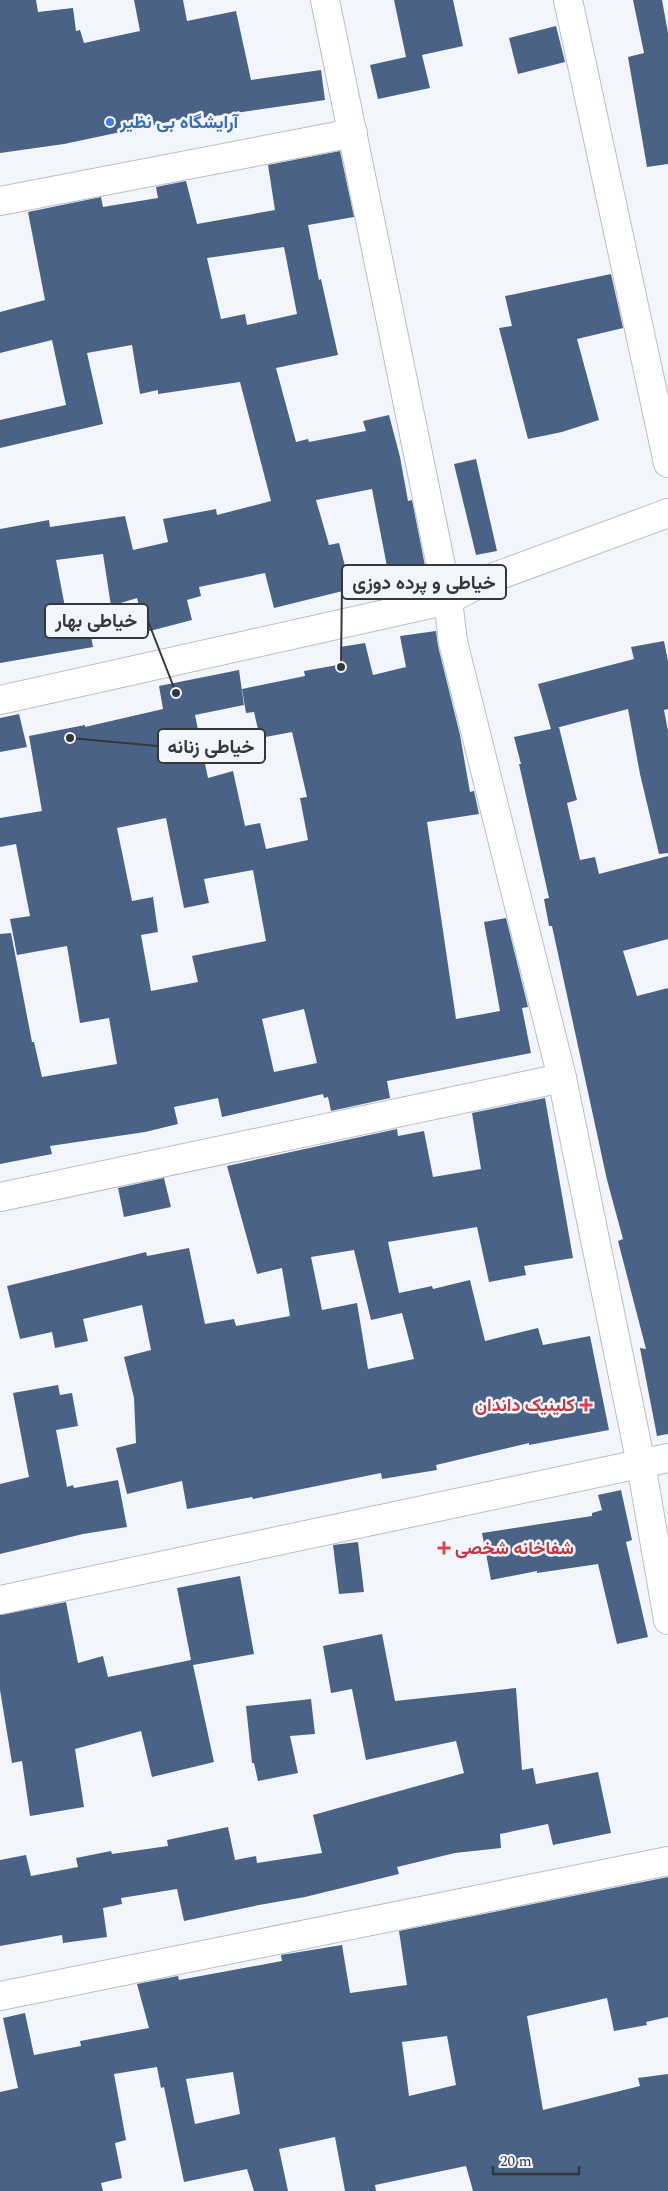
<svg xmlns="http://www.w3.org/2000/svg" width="668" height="2191" font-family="Spectral,Vazirmatn,serif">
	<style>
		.building { fill: #4a6286; fill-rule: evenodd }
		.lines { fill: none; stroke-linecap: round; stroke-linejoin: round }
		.minor-casing { stroke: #bbbec4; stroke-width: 30 }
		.minor { stroke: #fff; stroke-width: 28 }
		.shop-dot { fill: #3f7fe0; stroke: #f2f6fc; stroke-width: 2 }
		.health-dot { fill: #e0444e; stroke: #f2f6fc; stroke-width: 2 }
		.labels { text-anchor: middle; stroke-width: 5; stroke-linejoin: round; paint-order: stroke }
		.shop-label { font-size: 18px; font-weight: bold; fill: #366cbe; stroke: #f2f6fc; text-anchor: start }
		.health-label { font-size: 18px; font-weight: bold; fill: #be3a42; stroke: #f2f6fc; text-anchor: end }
		.leader { fill: none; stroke: #36373a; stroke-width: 2 }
		.callout-dot { fill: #36373a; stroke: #f2f6fc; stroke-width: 2 }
		.callout { fill: #f2f6fc; stroke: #36373a; stroke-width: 2 }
		.callout-label { font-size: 19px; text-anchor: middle; font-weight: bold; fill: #36373a }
	</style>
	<rect width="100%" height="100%" fill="#f2f6fc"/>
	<g class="building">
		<polygon points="0,0 36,0 38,12 73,8 76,31 80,30 84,43 140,31 134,0 183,0 187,21 236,11 251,80 321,70 325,100 201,118 201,115 64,144 0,153"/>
		<polygon points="394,0 453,0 463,46 422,55 430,88 378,99 370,65 406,57"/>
		<polygon points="633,0 662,0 668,33 668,164 647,167 628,57 644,53"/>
		<polygon points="556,26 565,62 518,74 509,38"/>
		<path d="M340,151l14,66 -46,8 11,55 2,-1 17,76 -62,13 20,74 12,-3 1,3 57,-11 -3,-10 26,-6 11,42 8,44 4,-1 15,76 -37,6 -18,-93 -56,11 13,45 10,-2 12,46 -77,19 -9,-35 -66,14 2,9 -14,4 5,20 -46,12 -9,-34 -26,8 -8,-52 -47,6 9,47 20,-4 8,44 -93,16v-134l49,-9 1,7 75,-11 8,34 35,-8 -5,-23 53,-10 1,6 54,-14 -31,-119 -82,12v-4l-18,4 -8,-49 -45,8 16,71 -103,24v-28l66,-15 -14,-65 -52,13v-41l45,-12 -17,-88 73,-15 2,10 55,-9 -2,-11 30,-6 11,43 78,-14 -7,-45zM284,247l13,67 -50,11 -2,-11 -24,5 -14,-61z"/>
		<polygon points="611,274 623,328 577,339 599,420 562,432 528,439 499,328 512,326 505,296"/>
		<polygon points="476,459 497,551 476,555 454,464"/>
		<path d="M436,631l2,15 22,89 10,57 4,-1 5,23 -52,8 29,197 44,-8 -16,-89 22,-4 22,89 -6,1 9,45 -144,28 3,17 -59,13 -3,-14 -4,1 -1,-4 -101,23 -4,-19 -44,9 4,17 -33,8 -95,14 2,8 -52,10v-230l11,-1 21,109h2l8,35 75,-13 -8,-46 -29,5 -13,-77 -50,9 -7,-36 20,-3 -14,-72 -16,3v-29l42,-7 -13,-75 56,-11v2l78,-18 -4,-23 80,-16 5,35 -49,10 13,63 25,-7 12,55 15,-3 6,26 42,-9 -8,-42 7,-1 -15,-65 -32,6 -6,-26 -8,1 -4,-24 63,-13 -1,-5 39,-7 -3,-17 25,-4 8,32 33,-8 -6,-31zM166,818l18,90 25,-5 -5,-24 49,-9 13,71 -74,15 6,26 -47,9 -10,-56 17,-3 -5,-35 -21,4 -15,-73zM304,1009l13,54 -43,9 -12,-53z"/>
		<polygon points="664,641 668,661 668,709 664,710 668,731 668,853 659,854 640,774 628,709 556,728 559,727 577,800 567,803 580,860 595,857 599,874 668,856 668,939 623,951 637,996 668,988 668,1434 657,1436 640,1348 646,1349 618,1241 623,1239 607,1180 552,926 549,926 544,899 549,898 519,764 521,764 514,737 551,729 538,684 634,659 631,647"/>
		<polygon points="19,714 27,747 0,752 0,718"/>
		<path d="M545,1098l28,160 -49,8 2,9 -37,7 -12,-55 -89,15 11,51 33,-7 1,3 37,-9 15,61 53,-13 5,17 47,-9 19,94 -80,15v-2l-93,22 1,5 -55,9 -1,-6 -128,26 -1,-2 -65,12 -5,-28 -55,13 -11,-46 20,-5 -2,-45 -10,-41 27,-7 -9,-45 -59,14 5,22 -33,7 -3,-16 -32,7 -13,-53 139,-34 1,4 42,-8 16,76 29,-5 2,7 54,-10 -8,-48 -25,6 -30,-108 170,-37 1,7 26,-5 9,46 48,-8 -9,-56zM354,1250l17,70 31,-7 12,46 -46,10 -11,-66 -35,7 -11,-53z"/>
		<polygon points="164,1178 171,1207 124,1217 118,1188"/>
		<polygon points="58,1385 60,1395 72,1393 78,1426 56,1430 67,1487 73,1485 74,1488 118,1480 127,1527 83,1534 0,1554 0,1484 29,1477 13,1393"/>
		<polygon points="621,1490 632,1540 626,1542 648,1637 617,1644 598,1564 537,1573 537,1571 491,1580 482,1533 592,1516 592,1513 602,1510 598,1495"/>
		<polygon points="358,1542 364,1592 339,1594 333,1545"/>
		<polygon points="240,1576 254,1654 193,1665 214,1762 152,1777 141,1731 75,1749 84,1807 30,1816 22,1761 12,1763 0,1690 0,1615 66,1602 78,1663 103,1656 108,1677 191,1660 177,1588"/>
		<polygon points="382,1634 395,1701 516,1688 522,1770 533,1768 536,1784 598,1772 611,1833 553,1845 548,1824 500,1834 501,1848 455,1853 397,1867 399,1874 305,1897 259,1905 184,1921 177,1889 121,1898 122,1904 103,1908 107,1937 63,1943 62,1935 0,1946 0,1860 26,1855 31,1876 78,1867 76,1858 111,1851 112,1854 168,1846 167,1840 228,1827 235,1860 256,1856 257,1863 322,1853 313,1815 464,1773 456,1741 366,1760 352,1689 331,1693 323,1646"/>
		<polygon points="311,1699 315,1734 290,1736 298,1773 258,1781 254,1763 252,1763 246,1706"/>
		<path d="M668,1877v140l-22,5 1,3 -33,6 -7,-33 -80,18 16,94 97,-24 -2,-8 30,-4v117h-195l-7,-25 -91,19 1,6h-31l-10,-54 -56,12 9,42h-34l-7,-22 -63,13 -20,-95 -3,1 -4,-21 -43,7 12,66 -11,3 7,35 -21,5 2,8h-103v-99l18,-4 -15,-70 22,-5 9,42 47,-9 -1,-5 69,-13 -12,-44 41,-8 1,4 103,-19 -1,-6 61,-10 8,48 57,-8 -8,-54zM447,2036l9,49 -47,11 -7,-54zM233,2072l7,42 -45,10 -9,-45z"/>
	</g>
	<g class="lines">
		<defs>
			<g id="minor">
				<polyline points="568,0 668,463"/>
				<polyline points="0,201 353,133"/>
				<polyline points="668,513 486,580 448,600 453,642 562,1078 641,1464 668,1620"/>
				<polyline points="0,700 448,600 325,0"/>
				<polyline points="0,1197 562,1078"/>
				<polyline points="0,1600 668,1458"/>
				<polyline points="0,1996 668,1861"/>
			</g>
		</defs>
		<use href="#minor" class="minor-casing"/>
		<use href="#minor" class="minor"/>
	</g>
	<circle class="shop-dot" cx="110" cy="122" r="5"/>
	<g class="health-dot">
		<path d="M583.5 1397.5h5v5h5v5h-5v5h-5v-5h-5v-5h5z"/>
		<path d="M441.5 1540.5h5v5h5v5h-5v5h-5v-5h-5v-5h5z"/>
	</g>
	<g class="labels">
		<g class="shop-label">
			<text x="120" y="128">آرایشگاه بی نظیر</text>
		</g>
		<g class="health-label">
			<text x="575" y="1411">کلینیک داندان</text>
			<text x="455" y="1554" text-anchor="start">شفاخانه شخصی</text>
		</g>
	</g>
	<path class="leader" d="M341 667L342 582M176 693L148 621M70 738L158 746"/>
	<g class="callout-dot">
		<circle cx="341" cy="667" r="5"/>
		<circle cx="176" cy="693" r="5"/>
		<circle cx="70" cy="738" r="5"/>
	</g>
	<g class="callout">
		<rect x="342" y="565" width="164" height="34" rx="5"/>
		<rect x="45" y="604" width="103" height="34" rx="5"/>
		<rect x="158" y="729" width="107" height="34" rx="5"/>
	</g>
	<g class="callout-label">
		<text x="424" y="589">خیاطی و پرده دوزی</text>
		<text x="96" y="627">خیاطی بهار</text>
		<text x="211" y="753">خیاطی زنانه</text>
	</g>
	<path d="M493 2166v8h86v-8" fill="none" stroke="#36373a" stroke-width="2.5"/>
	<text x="500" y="2166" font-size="15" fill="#36373a" stroke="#f2f6fc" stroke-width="4" paint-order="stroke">20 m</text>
</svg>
